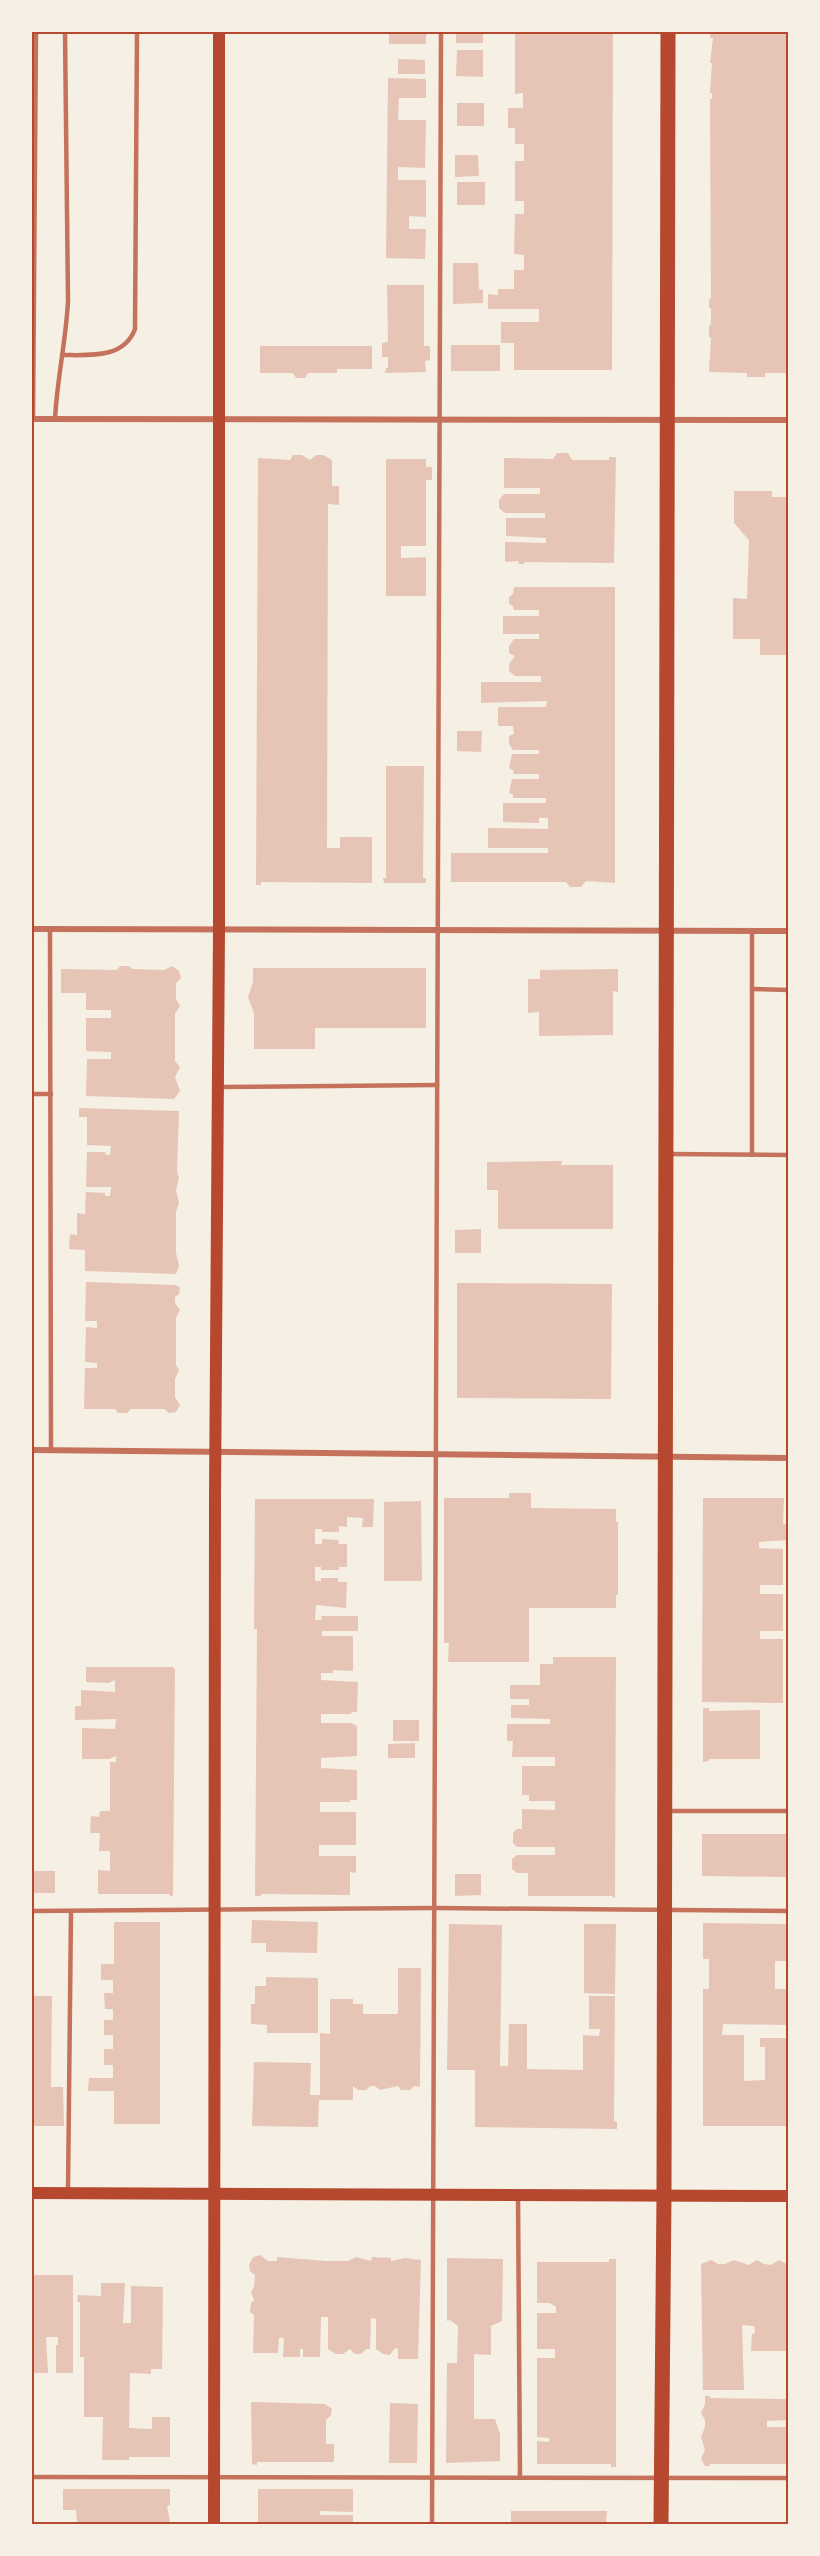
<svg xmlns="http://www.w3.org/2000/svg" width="820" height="2556" font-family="'DejaVu Sans',sans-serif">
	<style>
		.building { fill: #e6c5b7 }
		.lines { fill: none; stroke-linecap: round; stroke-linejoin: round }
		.service { stroke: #c5725c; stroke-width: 4.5 }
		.minor { stroke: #c5725c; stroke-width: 6 }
		.secondary { stroke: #b5482f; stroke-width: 12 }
		.primary { stroke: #b5482f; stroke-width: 15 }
		.neatline { fill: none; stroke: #b5482f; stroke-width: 2 }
	</style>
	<rect width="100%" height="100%" fill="#f6efe4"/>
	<g class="building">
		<rect x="389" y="32" width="37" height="12"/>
		<rect x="456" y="32" width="27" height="11"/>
		<polygon points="515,32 613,32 612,370 514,370 514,343 501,343 501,322 539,322 539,309 488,309 488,294 498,295 498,289 514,289 514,270 524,270 524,255 514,254 515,214 524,214 524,201 515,201 515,161 524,161 524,144 515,144 515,128 508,128 508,108 523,108 523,93 515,94"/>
		<polygon points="710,32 788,32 788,373 765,373 765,377 747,377 747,373 709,372 711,338 709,337 709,325 711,325 711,308 709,308 709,299 711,299 710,99 712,99 712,93 710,93 712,63 710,63 713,38 710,38"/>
		<polygon points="457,50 483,50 483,77 456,76"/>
		<polygon points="398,59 425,60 425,74 398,74"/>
		<polygon points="388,78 426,79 426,98 399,98 398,120 426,120 425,168 398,167 398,180 426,180 426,217 409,216 409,229 426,229 425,259 386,258"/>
		<rect x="457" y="103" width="27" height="23"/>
		<polygon points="455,155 478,155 479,176 455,177"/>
		<rect x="457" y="182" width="28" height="23"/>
		<polygon points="453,263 478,263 479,289 483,290 483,303 453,304"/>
		<polygon points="387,285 424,285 424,346 430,346 430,360 425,361 426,372 385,373 386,368 388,368 388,357 382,357 382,343 388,342"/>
		<rect x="451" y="345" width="49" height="26"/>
		<polygon points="260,346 372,346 372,369 337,369 337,373 308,373 305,378 296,378 293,373 260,373"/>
		<polygon points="557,453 568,453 572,460 609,460 609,457 616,457 614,563 524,562 524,564 519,564 518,561 505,562 505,542 546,543 546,538 506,536 506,518 545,518 545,513 505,513 499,508 499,500 504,494 540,494 540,488 504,488 504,458 553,459"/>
		<polygon points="293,455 302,455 310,460 316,455 323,455 332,460 332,486 339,486 339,505 328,504 327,848 340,848 340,837 372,837 372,883 261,882 261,885 256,885 258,458 290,460"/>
		<polygon points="386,459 426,459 426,467 432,467 432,480 426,480 426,546 401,546 401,558 426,557 426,596 386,596"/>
		<polygon points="734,491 772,491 772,497 788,497 788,655 760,655 760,639 733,639 733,598 747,599 749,540 734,523"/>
		<polygon points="514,587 615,587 615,883 586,881 581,887 570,887 566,882 451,882 451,853 548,853 548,848 488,848 488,828 548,829 548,818 539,818 539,823 503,822 503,803 546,803 546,798 513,798 513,795 509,793 512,779 539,779 539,774 513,774 514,771 509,768 512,754 539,754 539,750 513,750 509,744 509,736 514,734 513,726 498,726 498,707 546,707 547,701 481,703 481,682 541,682 541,676 515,676 509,671 509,664 515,656 509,653 509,646 514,639 539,639 539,634 503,634 503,616 539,616 539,610 514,610 513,606 509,604 509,597 513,594"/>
		<polygon points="457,731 482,731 481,752 457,751"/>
		<polygon points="386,766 424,766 423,878 426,878 426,883 384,883 383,878 386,878"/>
		<polygon points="120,966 128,966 133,969 164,970 172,966 179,971 181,978 176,983 176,999 180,1006 175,1014 175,1061 180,1067 175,1077 180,1091 174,1099 86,1096 87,1059 111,1059 111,1052 86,1051 86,1018 111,1018 111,1010 86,1010 86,993 61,993 61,969 117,970"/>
		<polygon points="253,968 426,968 426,1028 315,1028 315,1049 254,1049 254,1013 248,997 253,982"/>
		<polygon points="618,969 618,992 613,991 613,1035 539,1036 539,1012 528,1013 528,979 540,979 540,970"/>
		<polygon points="79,1108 179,1111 177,1171 179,1178 176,1190 179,1203 176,1212 176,1253 179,1266 176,1274 85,1271 85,1250 69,1249 70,1234 77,1235 77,1213 85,1214 86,1192 105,1193 105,1196 110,1196 111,1187 86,1187 87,1152 105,1152 106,1155 110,1155 111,1146 87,1145 87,1117 79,1117"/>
		<polygon points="562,1161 561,1165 613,1165 613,1229 498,1229 498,1190 487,1190 487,1162"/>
		<polygon points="481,1229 481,1253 455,1253 455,1230"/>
		<polygon points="86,1282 176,1285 180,1288 179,1294 175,1297 175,1303 180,1310 176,1318 176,1365 179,1370 175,1379 175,1397 180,1405 176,1412 169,1413 164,1409 131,1409 127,1413 118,1413 115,1409 84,1409 85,1368 97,1368 97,1363 85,1362 86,1327 97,1328 97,1321 85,1321"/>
		<polygon points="457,1283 612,1284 611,1399 457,1398"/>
		<polygon points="509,1493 531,1493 531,1508 616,1509 616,1522 618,1522 618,1595 616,1595 616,1608 529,1608 529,1662 448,1662 449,1643 444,1643 444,1498 509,1498"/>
		<polygon points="703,1498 784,1498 783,1524 788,1524 788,1540 759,1542 759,1548 783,1549 783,1585 760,1585 760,1594 783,1594 783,1631 760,1631 760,1639 783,1639 783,1703 702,1702"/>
		<polygon points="255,1499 374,1499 373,1527 362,1527 363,1518 347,1517 347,1527 339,1526 339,1532 322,1532 322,1529 315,1529 315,1544 322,1544 322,1539 338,1540 339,1544 347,1544 347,1567 339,1567 339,1570 321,1570 321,1567 315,1567 315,1581 321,1581 321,1578 338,1578 338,1582 347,1582 346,1608 316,1605 315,1620 322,1620 321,1616 358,1616 358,1631 322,1631 322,1636 353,1636 353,1671 333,1670 333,1673 321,1673 321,1680 358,1682 357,1712 352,1712 351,1714 321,1714 321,1723 351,1723 357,1726 357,1756 321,1758 321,1768 357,1770 357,1800 350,1800 350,1802 320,1802 320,1812 356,1812 356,1845 319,1845 319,1856 356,1856 356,1873 350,1872 350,1895 261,1894 261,1896 255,1896 257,1629 254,1629"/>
		<polygon points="421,1501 422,1581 384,1581 384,1502"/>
		<polygon points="553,1657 616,1657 615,1898 611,1896 528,1896 528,1873 517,1873 512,1869 512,1859 517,1855 555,1855 555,1847 517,1847 513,1843 513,1833 517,1829 522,1829 522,1809 555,1810 555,1801 529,1801 529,1795 522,1795 522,1766 555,1766 555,1757 512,1757 513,1741 507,1741 507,1724 550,1724 550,1719 511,1718 511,1705 529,1705 529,1699 510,1699 510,1685 540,1685 540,1664 553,1664"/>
		<polygon points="86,1667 173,1667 175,1670 173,1896 170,1896 169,1894 98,1894 98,1870 110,1871 110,1851 99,1851 100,1833 90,1833 91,1816 99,1817 100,1811 110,1811 110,1762 116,1762 116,1756 109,1759 82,1759 82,1728 115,1729 116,1719 75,1720 75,1706 81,1706 81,1690 115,1692 115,1680 109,1683 86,1682"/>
		<polygon points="703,1708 709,1708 709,1711 760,1710 760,1759 709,1759 709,1761 703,1762"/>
		<rect x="393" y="1720" width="26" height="21"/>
		<polygon points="415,1743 415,1758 388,1758 388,1744"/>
		<polygon points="702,1834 788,1834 788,1877 702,1876"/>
		<rect x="32" y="1871" width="23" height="22"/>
		<polygon points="455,1874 481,1874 481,1895 455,1896"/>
		<polygon points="252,1920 318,1922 317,1953 266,1952 266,1943 251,1943"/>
		<polygon points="114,1922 160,1922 160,2124 114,2124 114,2091 88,2091 89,2078 113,2078 113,2065 104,2065 104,2049 113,2049 113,2035 104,2035 104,2020 113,2020 113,2009 105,2009 104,1993 113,1993 113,1980 101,1980 101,1964 114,1964"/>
		<polygon points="703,1923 788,1924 788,1961 775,1961 775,1989 788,1989 788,2025 723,2024 722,2035 744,2035 744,2081 765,2080 765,2047 760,2047 760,2038 788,2038 788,2126 703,2126 703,1989 709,1989 709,1959 703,1959"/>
		<polygon points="449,1924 502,1925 500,2066 508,2066 509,2024 527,2024 527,2069 583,2070 583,2035 599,2036 600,2029 589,2029 589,1996 615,1996 614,2121 617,2122 617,2129 475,2127 475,2070 447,2070"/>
		<polygon points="584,1924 616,1924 615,1994 584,1993"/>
		<polygon points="398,1968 421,1968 420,2087 414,2086 410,2090 401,2090 398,2086 380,2090 375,2086 370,2086 366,2090 358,2090 353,2086 353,2100 319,2100 318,2127 252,2126 254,2062 311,2063 310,2095 320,2095 320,2033 330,2034 330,1999 353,1999 353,2004 363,2004 363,2014 398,2014"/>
		<polygon points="266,1977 318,1978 318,2033 267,2033 267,2025 251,2024 251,2004 255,2004 255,1986 266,1986"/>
		<polygon points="32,1996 52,1996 51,2087 63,2087 64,2126 32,2126"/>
		<polygon points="260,2255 268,2261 277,2261 277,2257 326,2261 348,2261 356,2257 371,2261 372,2257 391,2258 391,2261 405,2258 421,2260 418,2359 398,2359 398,2348 394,2349 390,2355 383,2354 376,2349 376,2319 371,2318 370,2349 366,2349 361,2354 355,2354 350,2349 343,2354 336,2354 328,2349 328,2317 321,2317 320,2357 303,2357 303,2349 300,2349 300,2357 283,2357 284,2338 279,2338 278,2353 253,2353 254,2315 250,2312 251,2303 254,2300 251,2292 254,2287 255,2275 250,2271 249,2265 253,2257"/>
		<polygon points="447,2258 503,2259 502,2321 491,2326 491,2355 474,2354 474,2419 495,2419 500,2434 500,2461 446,2463 447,2363 457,2363 458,2326 450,2320 447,2321"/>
		<polygon points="609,2259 616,2259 616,2467 611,2467 611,2464 537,2464 537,2441 549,2442 549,2438 537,2437 537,2358 555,2358 555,2349 537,2349 537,2313 556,2313 556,2307 550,2303 537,2303 537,2262 609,2262"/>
		<polygon points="711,2260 718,2264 725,2264 734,2260 749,2265 757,2260 764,2264 771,2265 779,2260 788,2265 788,2351 751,2351 752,2334 755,2333 754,2326 742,2325 744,2390 703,2390 701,2264"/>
		<polygon points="32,2275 73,2275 73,2373 56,2373 56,2345 58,2345 58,2337 46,2337 48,2373 32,2373"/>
		<polygon points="101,2283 125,2283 123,2323 131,2323 131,2286 163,2287 162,2369 151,2369 151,2374 130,2373 129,2428 152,2429 152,2417 170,2417 170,2457 129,2457 129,2460 102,2460 103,2417 84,2417 84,2357 80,2357 80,2302 77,2302 78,2295 101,2296"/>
		<polygon points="705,2396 710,2396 710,2398 788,2399 788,2420 767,2421 767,2427 788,2427 788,2464 710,2464 710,2466 705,2466 701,2459 705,2450 701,2437 705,2427 705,2420 701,2413 705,2404"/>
		<polygon points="251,2402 325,2404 332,2409 331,2415 326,2420 326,2444 334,2444 334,2462 257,2462 257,2465 252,2464"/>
		<polygon points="390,2403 418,2404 417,2463 389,2463"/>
		<polygon points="63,2489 170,2489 170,2505 167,2506 170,2521 168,2524 77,2524 76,2510 63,2510"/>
		<polygon points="258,2489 353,2489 353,2512 320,2511 320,2515 353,2515 353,2524 258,2524"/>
		<polygon points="511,2511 607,2511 606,2524 511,2524"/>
	</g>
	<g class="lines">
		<g class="service">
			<path d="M62,355c27,0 62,4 73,-26l2,-297"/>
			<polyline points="33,419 36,32"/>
			<path d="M55,419c2,-40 11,-78 13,-118l-3,-269"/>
			<polyline points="50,929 51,1450"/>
			<polyline points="752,931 752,1155"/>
			<polyline points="752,989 788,990"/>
			<polyline points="218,1087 437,1085"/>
			<polyline points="32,1094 51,1094"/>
			<polyline points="668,1154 788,1155"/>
			<polyline points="668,1811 788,1811"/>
			<polyline points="32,1911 435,1908 788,1911"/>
			<polyline points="68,2191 71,1911"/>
			<polyline points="518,2196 520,2478"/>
			<polyline points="32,2477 788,2478"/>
			<polyline points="432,2524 441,32"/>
		</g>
		<g class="minor">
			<polyline points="32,419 788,420"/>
			<polyline points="32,929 788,931"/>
			<polyline points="32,1450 788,1458"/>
		</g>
		<g class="secondary">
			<polyline points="32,2193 788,2196"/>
			<polyline points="214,2524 215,1497 219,929 219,32"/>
		</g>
		<polyline class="primary" points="661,2524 664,2195 668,32"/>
	</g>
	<rect width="820" height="2556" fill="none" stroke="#f6efe4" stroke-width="66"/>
	<rect x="33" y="33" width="754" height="2490" class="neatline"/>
</svg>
